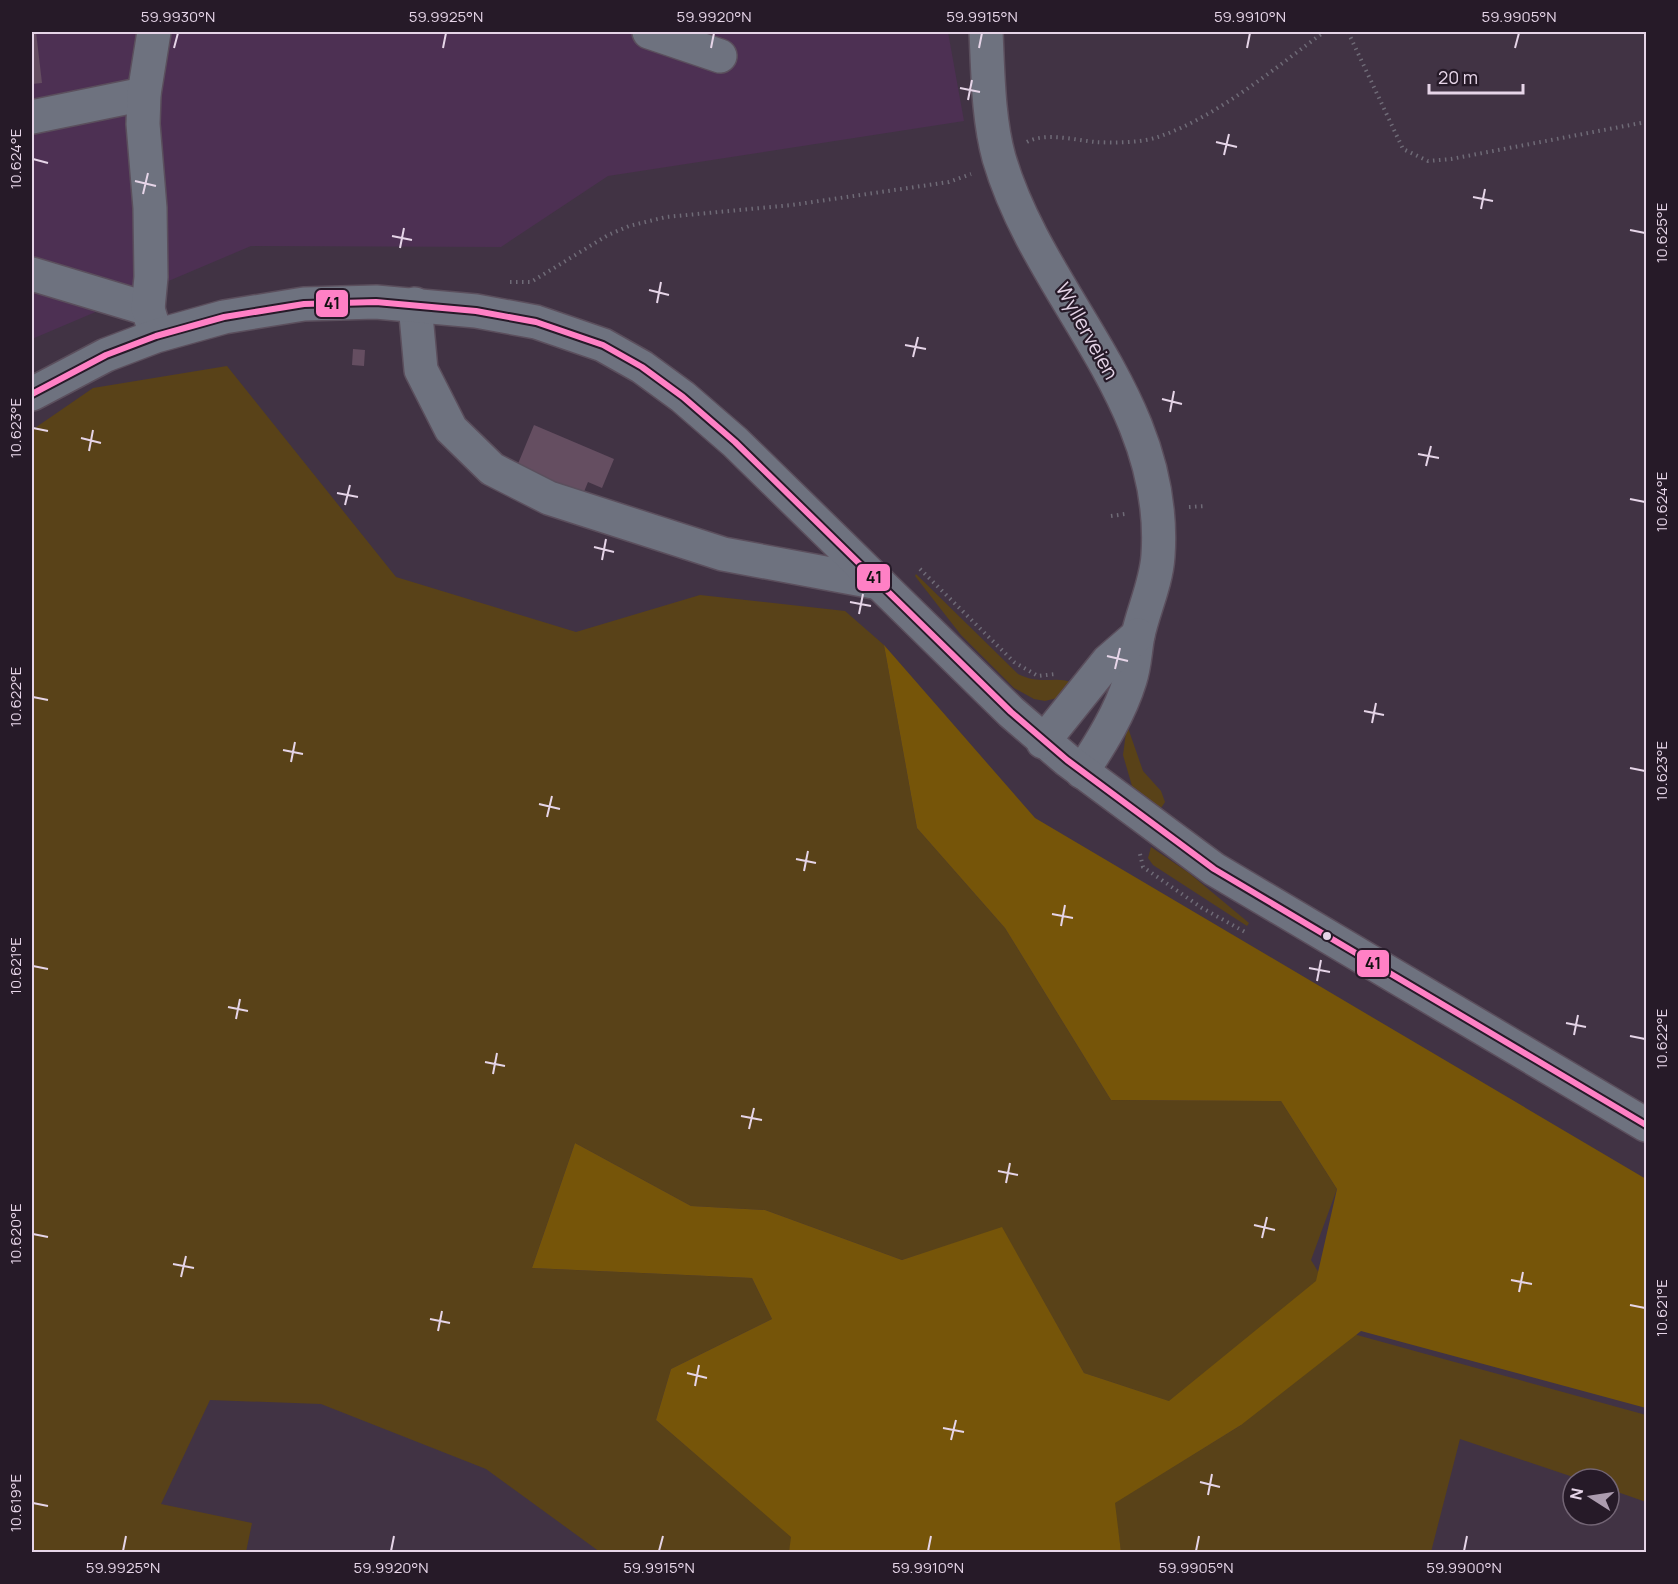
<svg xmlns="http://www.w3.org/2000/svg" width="1678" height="1584" font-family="Manrope,sans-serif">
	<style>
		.built { fill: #4d3053 }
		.green { fill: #594218 }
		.forest { fill: #765509 }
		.building { fill: #654e61 }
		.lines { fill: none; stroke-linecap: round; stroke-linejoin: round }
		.minor-casing { stroke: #5b4f5d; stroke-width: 36 }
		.path { stroke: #6f6b77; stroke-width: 4; stroke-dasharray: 1.5 4.5; stroke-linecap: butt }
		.minor { stroke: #6e727f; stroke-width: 33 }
		.bus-1-casing { stroke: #261a28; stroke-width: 10 }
		.bus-1 { stroke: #ff80c5; stroke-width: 6 }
		.ticks { fill: none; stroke: #e6d5e8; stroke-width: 2 }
		.bus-dot { fill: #e6d5e8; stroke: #261a28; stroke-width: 2 }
		.labels { text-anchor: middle; stroke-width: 4.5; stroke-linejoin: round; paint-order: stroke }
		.street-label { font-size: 20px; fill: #e6d5e8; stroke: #261a28 }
		.line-badge { stroke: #261a28; stroke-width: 2 }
		.pale-badge-label { font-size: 16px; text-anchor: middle; font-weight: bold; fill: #111 }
		.neatline { fill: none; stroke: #e6d5e8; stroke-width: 2 }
		.ticks-label { font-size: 15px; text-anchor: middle; fill: #e6d5e8 }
	</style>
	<rect width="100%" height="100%" fill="#413344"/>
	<polygon class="built" points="32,32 948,32 964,121 608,176 501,247 251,246 32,339"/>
	<g class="green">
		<polygon points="227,366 396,577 576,632 700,595 845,611 884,645 917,828 1005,928 1111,1100 1281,1101 1337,1189 1311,1260 1357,1335 1646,1415 1646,1502 1609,1489 1609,1479 1579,1479 1460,1439 1431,1552 1121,1552 1114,1503 1241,1425 1084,1373 1002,1228 902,1260 765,1210 691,1206 575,1143 532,1268 752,1278 772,1319 671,1369 656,1420 792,1537 789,1552 600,1552 486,1469 321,1404 210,1400 161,1504 252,1523 246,1552 32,1552 32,430 93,388"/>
		<path d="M916,574l102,100c24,12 38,1 54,9l-11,14 -16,4 -11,-2 -20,-11 -53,-53 -46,-59z"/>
		<polygon points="1127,725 1143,771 1161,791 1165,802 1161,808 1132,786 1123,755"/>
		<polygon points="1151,847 1189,873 1249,923 1247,926 1153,865 1148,858"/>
	</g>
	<polygon class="forest" points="884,645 1035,818 1646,1179 1646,1408 1361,1331 1241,1425 1115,1503 1121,1552 789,1552 791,1537 656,1420 671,1369 772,1319 752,1278 532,1268 575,1143 691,1206 765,1210 902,1260 1002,1227 1084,1373 1169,1401 1316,1281 1337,1189 1281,1101 1111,1100 1005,928 917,828"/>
	<g class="building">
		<polygon points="32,32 36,32 42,83 32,84"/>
		<polygon points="353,349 365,350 364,366 352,365"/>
		<polygon points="534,425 614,459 602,488 588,482 581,499 515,471"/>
	</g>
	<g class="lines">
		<defs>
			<g id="minor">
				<polyline points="649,32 720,56"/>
				<path d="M986,32c2,41 2,86 13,126 41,140 170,241 159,398 -2,28 -14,52 -20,79 -3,15 -3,30 -8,45 -10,33 -29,63 -48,92"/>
				<polyline points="32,117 144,94"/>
				<polyline points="32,274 148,309 154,329"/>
				<polyline points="415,304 421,370 451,429 492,469 549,498 723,554 879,583"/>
				<polyline points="148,309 151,277 150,208 143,124 144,94 154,32"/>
				<polyline points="32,394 106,355 156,336 224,317 304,304 376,302 476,311 536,322 603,345 642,367 683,397 735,442 1011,712 1067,760 1214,869 1646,1125"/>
				<polyline points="1043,742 1108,661 1138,635"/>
			</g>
		</defs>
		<use href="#minor" class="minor-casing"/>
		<g class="path">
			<polyline points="1348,32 1403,149 1428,161 1451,159 1646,122"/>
			<path d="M1027,142c18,-10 48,-2 68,0 19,1 45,1 63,-5 59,-20 117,-69 166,-105"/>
			<polyline points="510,282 531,282 608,235 629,226 666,217 792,205 949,182 971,174"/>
			<polyline points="1189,507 1205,506"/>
			<polyline points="1111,516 1125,514"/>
			<polyline points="920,569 1014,662 1038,676 1055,674"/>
			<polyline points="1140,854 1143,867 1202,908 1245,932"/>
		</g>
		<use href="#minor" class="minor"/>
		<defs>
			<polyline id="bus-1" points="32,394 106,355 156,336 224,317 304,304 376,302 476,311 536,322 603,345 642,367 683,397 735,442 1011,712 1067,760 1214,869 1646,1125"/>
		</defs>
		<use href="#bus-1" class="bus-1-casing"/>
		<use href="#bus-1" class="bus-1"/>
	</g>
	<path class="ticks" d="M174,48l4,-15M443,48l3,-15M711,48l3,-15M979,48l3,-15M1247,48l3,-15M1515,48l4,-15M960,88l20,4M968,100l4,-20M1216,142l21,5M1224,155l5,-21M33,159l15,4M135,181l21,5M143,194l5,-21M1473,197l20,4M1481,209l4,-20M1630,230l15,3M392,236l20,4M400,248l4,-20M649,290l20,5M657,303l4,-21M905,345l21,4M913,357l5,-20M1162,399l20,5M1170,412l4,-21M33,428l15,3M81,438l20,5M89,451l4,-21M1418,454l21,4M1426,466l5,-20M337,493l21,4M1630,499l15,3M345,505l5,-20M594,547l20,5M602,560l4,-21M850,602l21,4M859,614l4,-20M1107,656l21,5M1115,669l5,-21M33,697l15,3M1364,711l20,4M1372,723l4,-20M283,750l20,4M291,762l4,-20M1630,768l15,3M539,804l21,5M547,817l5,-21M796,859l20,4M804,871l4,-20M1052,914l21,4M1061,926l4,-21M33,966l15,3M1309,968l21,4M1317,981l4,-21M228,1007l20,4M236,1019l4,-20M1566,1023l20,4M1574,1035l4,-20M1630,1036l15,3M485,1062l20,4M493,1074l4,-21M741,1116l21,4M749,1129l5,-21M998,1171l20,4M1006,1183l4,-20M1254,1225l21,5M33,1234l15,3M1262,1238l5,-21M173,1264l21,4M181,1277l5,-21M1511,1280l21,4M1519,1292l4,-20M1630,1305l15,3M430,1319l20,4M438,1331l4,-20M687,1373l20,5M695,1386l4,-21M943,1428l21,4M951,1440l5,-20M1200,1482l20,5M1208,1495l4,-21M33,1503l15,3M123,1551l3,-15M391,1551l3,-15M659,1551l4,-15M928,1551l3,-15M1196,1551l3,-15M1464,1551l3,-15"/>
	<circle class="bus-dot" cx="1327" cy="936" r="5"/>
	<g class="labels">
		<g class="street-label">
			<text transform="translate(1087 331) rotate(61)" y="7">Wyllerveien</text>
		</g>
	</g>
	<g class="line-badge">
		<rect x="315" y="289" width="34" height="29" rx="6" fill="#ff80c5"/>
		<rect x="856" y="563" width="35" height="29" rx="6" fill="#ff80c5"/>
		<rect x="1356" y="949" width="34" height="29" rx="6" fill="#ff80c5"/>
	</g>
	<g class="pale-badge-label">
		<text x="332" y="309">41</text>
		<text x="874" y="583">41</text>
		<text x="1373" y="969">41</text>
	</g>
	<rect width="1678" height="1584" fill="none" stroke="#261a28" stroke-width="66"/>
	<g transform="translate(1591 1497) rotate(282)"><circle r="28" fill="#261a28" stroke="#736575" stroke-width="1.5"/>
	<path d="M0-4.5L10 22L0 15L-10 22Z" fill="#ac9caf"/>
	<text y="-9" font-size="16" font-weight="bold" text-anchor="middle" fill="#e6d5e8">N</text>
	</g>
	<path d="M1429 84v9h94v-9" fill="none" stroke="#e6d5e8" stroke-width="3"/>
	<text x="1438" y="84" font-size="18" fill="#e6d5e8" stroke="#261a28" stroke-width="4.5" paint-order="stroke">20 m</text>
	<rect x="33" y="33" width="1612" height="1518" class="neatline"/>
	<g class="ticks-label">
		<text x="178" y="22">59.9930°N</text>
		<text x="446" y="22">59.9925°N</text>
		<text x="714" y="22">59.9920°N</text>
		<text x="982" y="22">59.9915°N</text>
		<text x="1250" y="22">59.9910°N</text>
		<text x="1519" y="22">59.9905°N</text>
		<text transform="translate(16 159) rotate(-90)" y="5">10.624°E</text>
		<text transform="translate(1662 233) rotate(-90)" y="5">10.625°E</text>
		<text transform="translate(16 428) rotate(-90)" y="5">10.623°E</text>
		<text transform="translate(1662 502) rotate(-90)" y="5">10.624°E</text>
		<text transform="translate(16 697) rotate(-90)" y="5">10.622°E</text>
		<text transform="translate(1662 771) rotate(-90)" y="5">10.623°E</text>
		<text transform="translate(16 966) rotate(-90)" y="5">10.621°E</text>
		<text transform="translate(1662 1039) rotate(-90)" y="5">10.622°E</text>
		<text transform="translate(16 1234) rotate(-90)" y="5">10.620°E</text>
		<text transform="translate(1662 1308) rotate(-90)" y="5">10.621°E</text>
		<text transform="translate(16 1503) rotate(-90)" y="5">10.619°E</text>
		<text x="123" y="1573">59.9925°N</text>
		<text x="391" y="1573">59.9920°N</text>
		<text x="659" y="1573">59.9915°N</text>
		<text x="928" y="1573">59.9910°N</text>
		<text x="1196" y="1573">59.9905°N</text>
		<text x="1464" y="1573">59.9900°N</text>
	</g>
</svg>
